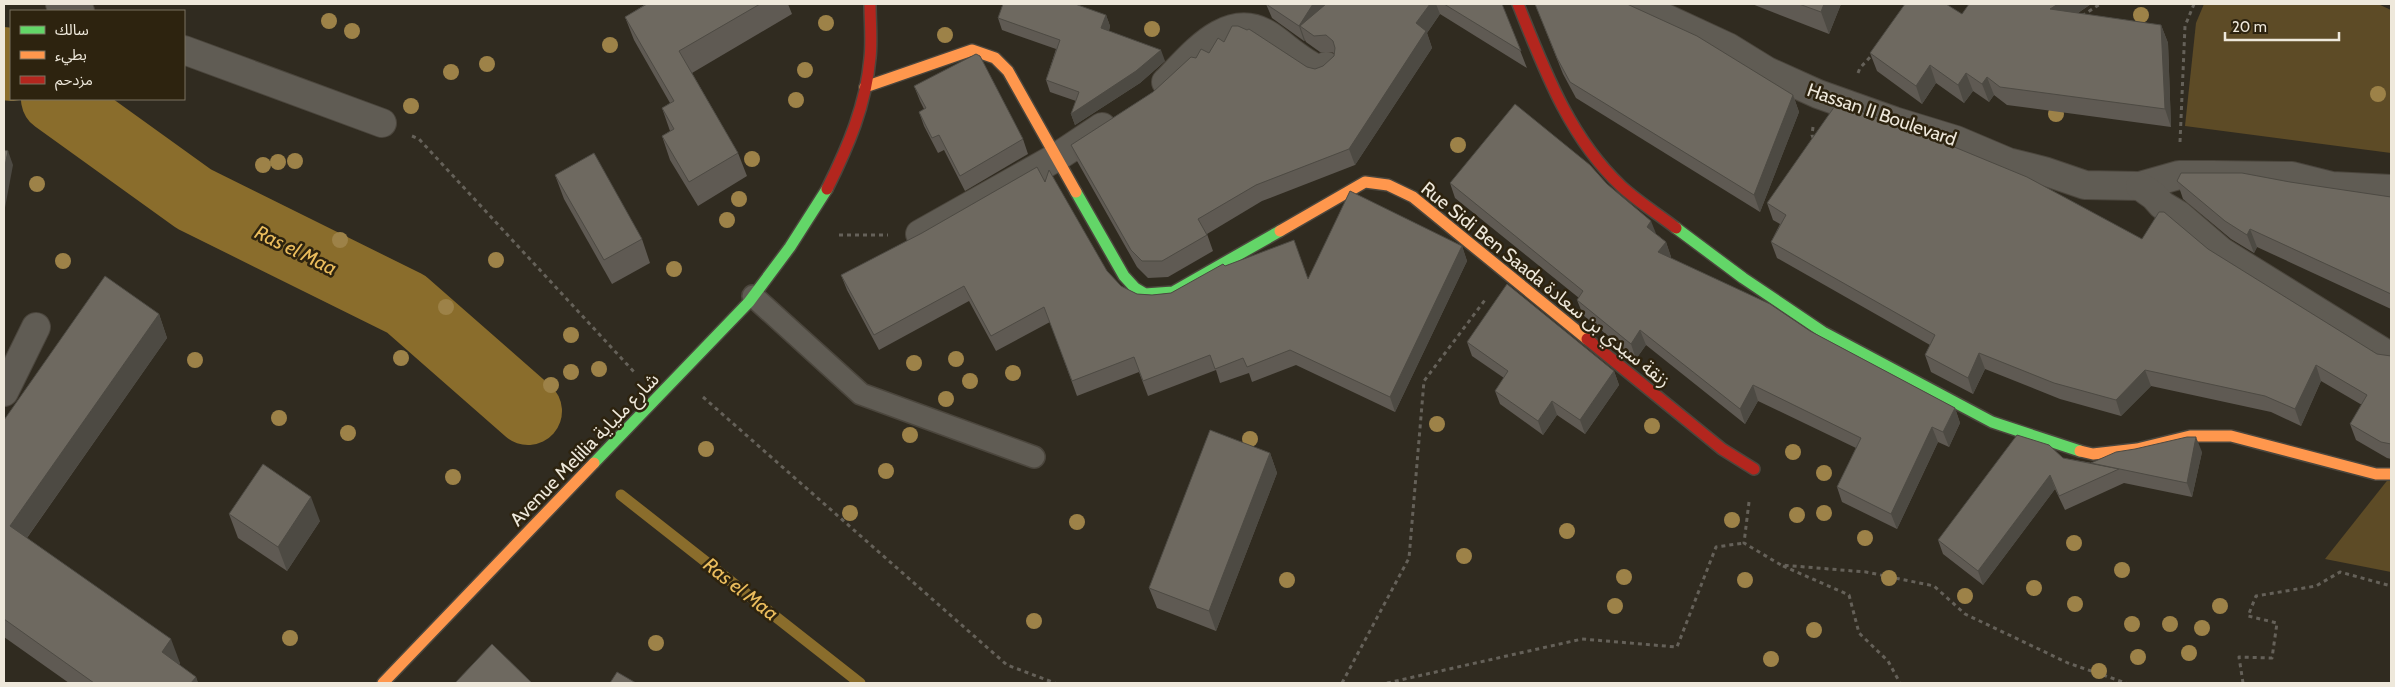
<svg xmlns="http://www.w3.org/2000/svg" width="2395" height="687" font-family="Cabin,'Noto Sans Arabic',sans-serif">
	<style>
		.green { fill: #5d4b26 }
		.lines { fill: none; stroke-linecap: round; stroke-linejoin: round }
		.stream { stroke: #8a6d2c; stroke-width: 11 }
		.river { stroke: #8a6d2c; stroke-width: 68 }
		.lane-casing { stroke: #4b463d; stroke-width: 24 }
		.street-casing { stroke: #4b463d; stroke-width: 30 }
		.fast-casing { stroke: #4b463d; stroke-width: 14 }
		.slow-casing { stroke: #4b463d; stroke-width: 14 }
		.jam-casing { stroke: #4b463d; stroke-width: 14 }
		.path { stroke: #656159; stroke-width: 3; stroke-dasharray: 4 4; stroke-linecap: butt }
		.lane { stroke: #605c54; stroke-width: 21 }
		.street { stroke: #605c54; stroke-width: 28 }
		.fast { stroke: #63d668; stroke-width: 11 }
		.slow { stroke: #ff974d; stroke-width: 11 }
		.jam { stroke: #b3261e; stroke-width: 11 }
		.tree { fill: #9d8248 }
		.wall { fill: #5f5a53 }
		.shaded-wall { fill: #4d4a43 }
		.building { fill: #6e6960; stroke: #4d4a43 }
		.labels { text-anchor: middle; stroke-width: 5; stroke-linejoin: round; paint-order: stroke }
		.street-label { font-size: 19px; fill: #eee8db; stroke: #2d230f }
		.water-label { font-size: 20px; font-style: italic; fill: #ebbd5d; stroke: #2d230f }
	</style>
	<rect width="100%" height="100%" fill="#302b20"/>
	<g class="green">
		<polygon points="2204,4 2378,4 2391,10 2391,153 2185,126 2196,23"/>
		<polygon points="2390,477 2391,572 2325,559"/>
	</g>
	<g class="lines">
		<polyline class="stream" points="621,495 860,683"/>
		<g class="river">
			<polyline points="4,61 11,67"/>
			<polyline points="55,99 194,199 406,304 528,411"/>
		</g>
		<defs>
			<polyline id="lane" points="753,296 861,394 1034,457"/>
			<g id="street">
				<polyline points="60,4 80,11"/>
				<polyline points="1635,4 1728,47 1767,71 1818,94 1894,121 1956,140 2008,162 2044,171 2085,185 2140,186 2179,175 2212,175 2292,176 2332,186 2391,189"/>
				<polyline points="184,50 382,123"/>
				<path d="M1166,82c27,-27 62,-74 104,-46 16,11 32,27 50,34l6,-4"/>
				<polyline points="2140,186 2154,196 2162,205 2179,215 2222,252 2391,357"/>
				<polyline points="920,234 1057,157 1102,127"/>
				<polyline points="4,392 36,327"/>
			</g>
			<g id="fast">
				<polyline points="1076,192 1124,276 1135,288 1145,294 1173,292 1280,231"/>
				<polyline points="1676,228 1743,278 1823,332 1992,422 2080,451"/>
				<polyline points="594,463 749,302 790,247 827,189"/>
			</g>
			<g id="slow">
				<polyline points="865,87 972,50 995,58 1008,71 1076,192"/>
				<polyline points="1280,231 1365,182 1388,185 1413,197 1587,339"/>
				<polyline points="2080,451 2093,454 2137,449 2190,436 2231,436 2376,474 2391,474"/>
				<polyline points="383,683 594,463"/>
			</g>
			<g id="jam">
				<path d="M1518,4c26,65 51,133 103,182 16,15 37,28 55,42"/>
				<path d="M827,189c21,-42 39,-84 43,-131 2,-18 0,-36 0,-54"/>
				<polyline points="1587,339 1722,449 1754,469"/>
			</g>
		</defs>
		<use href="#lane" class="lane-casing"/>
		<use href="#street" class="street-casing"/>
		<use href="#fast" class="fast-casing"/>
		<use href="#slow" class="slow-casing"/>
		<use href="#jam" class="jam-casing"/>
		<g class="path">
			<polyline points="2082,16 2100,4"/>
			<polyline points="1858,73 1860,68 1872,55"/>
			<polyline points="1813,127 1812,135 1814,140"/>
			<polyline points="412,136 419,139 635,373"/>
			<polyline points="2180,142 2185,26 2194,4"/>
			<polyline points="839,235 888,235"/>
			<polyline points="703,397 1007,665 1055,683"/>
			<polyline points="1749,502 1744,543 1781,565 1866,572 1934,586 1965,614 2068,663 2126,683"/>
			<polyline points="1783,566 1849,595 1859,633 1888,661 1900,683"/>
			<polyline points="1342,683 1409,558 1424,381 1485,300"/>
			<polyline points="1387,683 1582,639 1677,647 1716,547 1744,543"/>
			<polyline points="2243,683 2239,657 2272,658 2277,623 2248,616 2256,596 2316,586 2340,572 2391,586"/>
		</g>
		<use href="#lane" class="lane"/>
		<use href="#street" class="street"/>
		<use href="#fast" class="fast"/>
		<use href="#slow" class="slow"/>
		<use href="#jam" class="jam"/>
	</g>
	<g class="tree">
		<circle cx="2141" cy="15" r="8"/>
		<circle cx="329" cy="21" r="8"/>
		<circle cx="826" cy="23" r="8"/>
		<circle cx="1152" cy="29" r="8"/>
		<circle cx="352" cy="31" r="8"/>
		<circle cx="945" cy="35" r="8"/>
		<circle cx="610" cy="45" r="8"/>
		<circle cx="487" cy="64" r="8"/>
		<circle cx="805" cy="70" r="8"/>
		<circle cx="451" cy="72" r="8"/>
		<circle cx="2378" cy="94" r="8"/>
		<circle cx="796" cy="100" r="8"/>
		<circle cx="411" cy="106" r="8"/>
		<circle cx="2056" cy="114" r="8"/>
		<circle cx="1458" cy="145" r="8"/>
		<circle cx="752" cy="159" r="8"/>
		<circle cx="295" cy="161" r="8"/>
		<circle cx="278" cy="162" r="8"/>
		<circle cx="263" cy="165" r="8"/>
		<circle cx="37" cy="184" r="8"/>
		<circle cx="739" cy="199" r="8"/>
		<circle cx="727" cy="220" r="8"/>
		<circle cx="340" cy="240" r="8"/>
		<circle cx="496" cy="260" r="8"/>
		<circle cx="63" cy="261" r="8"/>
		<circle cx="674" cy="269" r="8"/>
		<circle cx="446" cy="307" r="8"/>
		<circle cx="571" cy="335" r="8"/>
		<circle cx="401" cy="358" r="8"/>
		<circle cx="956" cy="359" r="8"/>
		<circle cx="195" cy="360" r="8"/>
		<circle cx="914" cy="363" r="8"/>
		<circle cx="599" cy="369" r="8"/>
		<circle cx="571" cy="372" r="8"/>
		<circle cx="1013" cy="373" r="8"/>
		<circle cx="970" cy="381" r="8"/>
		<circle cx="551" cy="385" r="8"/>
		<circle cx="946" cy="399" r="8"/>
		<circle cx="279" cy="418" r="8"/>
		<circle cx="1437" cy="424" r="8"/>
		<circle cx="1652" cy="426" r="8"/>
		<circle cx="348" cy="433" r="8"/>
		<circle cx="910" cy="435" r="8"/>
		<circle cx="1250" cy="439" r="8"/>
		<circle cx="706" cy="449" r="8"/>
		<circle cx="1793" cy="452" r="8"/>
		<circle cx="886" cy="471" r="8"/>
		<circle cx="1824" cy="473" r="8"/>
		<circle cx="453" cy="477" r="8"/>
		<circle cx="850" cy="513" r="8"/>
		<circle cx="1824" cy="513" r="8"/>
		<circle cx="1797" cy="515" r="8"/>
		<circle cx="1732" cy="520" r="8"/>
		<circle cx="1077" cy="522" r="8"/>
		<circle cx="1567" cy="531" r="8"/>
		<circle cx="1865" cy="538" r="8"/>
		<circle cx="2074" cy="543" r="8"/>
		<circle cx="1464" cy="556" r="8"/>
		<circle cx="2122" cy="570" r="8"/>
		<circle cx="1624" cy="577" r="8"/>
		<circle cx="1889" cy="578" r="8"/>
		<circle cx="1287" cy="580" r="8"/>
		<circle cx="1745" cy="580" r="8"/>
		<circle cx="2034" cy="588" r="8"/>
		<circle cx="1965" cy="596" r="8"/>
		<circle cx="2075" cy="604" r="8"/>
		<circle cx="1615" cy="606" r="8"/>
		<circle cx="2220" cy="606" r="8"/>
		<circle cx="1034" cy="621" r="8"/>
		<circle cx="2132" cy="624" r="8"/>
		<circle cx="2170" cy="624" r="8"/>
		<circle cx="2202" cy="628" r="8"/>
		<circle cx="1814" cy="630" r="8"/>
		<circle cx="290" cy="638" r="8"/>
		<circle cx="656" cy="643" r="8"/>
		<circle cx="2189" cy="653" r="8"/>
		<circle cx="2138" cy="657" r="8"/>
		<circle cx="1771" cy="659" r="8"/>
		<circle cx="2099" cy="671" r="8"/>
	</g>
	<g class="wall">
		<polygon points="646,4 788,4 792,14 692,73 738,153 747,176 698,206 670,160 662,136 670,131 662,108 670,103 634,40 625,17"/>
		<polygon points="1266,4 1503,4 1503,7 1527,68 1440,14 1427,33 1432,48 1355,165 1262,201 1207,234 1213,251 1168,277 1148,278 1137,267 1077,161 1071,145 1153,92 1196,58 1209,53 1224,42 1307,67 1315,69 1323,66 1334,56 1335,54 1332,52 1320,52 1306,42 1305,40 1304,41 1272,18"/>
		<polygon points="1535,4 1627,4 1793,95 1799,112 1760,212 1576,98 1563,74"/>
		<polygon points="1752,4 1841,4 1829,34"/>
		<polygon points="2091,4 2078,13 2161,25 2168,43 2171,127 2007,105 1994,95 1989,102 1973,91 1964,103 1936,83 1922,104 1877,71 1870,53 1962,14"/>
		<polygon points="1106,15 1110,26 1109,31 1165,61 1140,83 1075,125 1071,114 1076,101 1050,92 1046,80 1056,49 1002,30 998,18"/>
		<polygon points="914,86 1023,139 1028,154 965,191 944,150 938,153 924,126 919,112 924,109 920,101"/>
		<polygon points="555,175 642,239 650,263 612,284 564,199"/>
		<polygon points="2177,181 2290,182 2391,197 2391,309 2257,247 2254,253 2231,239 2183,199"/>
		<polygon points="1045,182 1107,271 1121,286 1137,294 1152,295 1171,293 1225,266 1308,279 1462,246 1467,261 1395,412 1296,365 1252,382 1249,373 1220,383 1216,370 1148,396 1139,372 1077,396 1050,322 996,351 969,301 879,350 847,290 841,275"/>
		<polygon points="1450,183 1607,184 1656,234 1666,242 1671,257 1670,258 1810,331 1955,408 1960,423 1949,447 1938,442 1897,529 1842,502 1837,487 1856,448 1758,401 1745,424 1646,345 1636,359 1583,315 1577,300 1579,298 1455,198"/>
		<polygon points="1767,203 2142,239 2208,249 2377,354 2391,356 2391,459 2387,458 2356,440 2350,424 2362,405 2321,381 2301,426 2271,412 2151,386 2121,416 2060,399 1985,369 1973,394 1931,372 1925,355 1930,345 1777,258 1771,242 1780,224 1773,220"/>
		<polygon points="159,314 167,338 27,538 180,663 179,665 196,677 198,683 69,683 4,637 4,420"/>
		<polygon points="1467,342 1614,371 1619,385 1585,434 1557,415 1543,435 1500,404 1495,391 1504,378 1472,356"/>
		<polygon points="2202,452 2192,497 2124,483 2065,510 2055,489 1983,585 1943,554 1938,540 2063,458 2092,463"/>
		<polygon points="1270,453 1277,473 1216,631 1157,608 1149,588"/>
		<polygon points="229,514 320,521 287,571 238,538"/>
	</g>
	<g class="shaded-wall">
		<polygon points="1313,4 1328,4 1300,26 1305,40 1304,41 1299,26"/>
		<polygon points="1430,4 1436,4 1440,14 1427,33 1432,48 1355,165 1349,149 1416,23"/>
		<polygon points="1824,4 1841,4 1829,34 1821,12"/>
		<polygon points="2058,4 2091,4 2057,27 2050,9"/>
		<polygon points="1106,15 1110,26 1106,40 1101,28"/>
		<polygon points="2161,25 2168,43 2171,127 2165,109"/>
		<polygon points="1161,50 1165,61 1140,83 1075,125 1071,114"/>
		<polygon points="1930,65 1936,83 1922,104 1916,86"/>
		<polygon points="1966,73 1973,91 1964,103 1958,85"/>
		<polygon points="1987,77 1994,95 1989,102 1982,84"/>
		<polygon points="1793,95 1799,112 1760,212 1754,195"/>
		<polygon points="8,151 13,165 4,213 4,171"/>
		<polygon points="1651,221 1657,236 1647,227"/>
		<polygon points="2250,229 2257,247 2254,253 2247,235"/>
		<polygon points="1666,242 1671,257 1663,267 1658,252"/>
		<polygon points="1462,246 1467,261 1395,412 1390,397"/>
		<polygon points="159,314 167,338 19,549 10,526"/>
		<polygon points="1640,330 1646,345 1636,359 1631,344"/>
		<polygon points="1979,353 1985,369 1973,394 1968,378"/>
		<polygon points="2316,365 2321,381 2301,426 2295,409"/>
		<polygon points="2145,370 2151,386 2121,416 2116,400"/>
		<polygon points="1614,371 1619,385 1585,434 1580,420"/>
		<polygon points="1753,385 1758,401 1745,424 1740,409"/>
		<polygon points="1552,401 1557,415 1543,435 1538,421"/>
		<polygon points="1955,408 1960,423 1949,447 1943,432"/>
		<polygon points="1932,427 1938,442 1897,529 1891,514"/>
		<polygon points="2196,437 2202,452 2192,497 2187,483"/>
		<polygon points="1270,453 1277,473 1216,631 1209,611"/>
		<polygon points="2050,475 2055,489 1983,585 1978,571"/>
		<polygon points="311,497 320,521 287,571 278,547"/>
		<polygon points="171,639 180,663 171,676 162,652"/>
		<polygon points="196,677 198,683 191,683"/>
	</g>
	<g class="building">
		<polygon points="647,4 760,4 679,51 738,153 689,182 662,136 674,129 662,108 674,101 625,17"/>
		<polygon points="1003,4 1075,4 1106,15 1101,28 1161,50 1136,71 1071,114 1079,92 1046,80 1060,40 998,18"/>
		<polygon points="1266,4 1313,4 1299,26"/>
		<polygon points="1326,4 1430,4 1416,23 1426,31 1349,149 1256,185 1198,219 1207,235 1162,261 1142,261 1131,250 1071,145 1153,92 1191,57 1196,58 1201,49 1209,53 1218,38 1224,42 1232,26 1238,26 1247,30 1249,29 1307,67 1315,69 1323,66 1334,56 1335,48 1333,41 1326,35 1314,36 1300,26"/>
		<polygon points="1444,4 1502,4 1521,51"/>
		<polygon points="1535,4 1627,4 1697,36 1793,95 1754,195 1570,82 1557,58"/>
		<polygon points="1799,4 1824,4 1821,12"/>
		<polygon points="1905,4 1946,4 1962,14 1969,4 2058,4 2050,9 2161,25 2165,109 2000,87 1987,77 1982,84 1966,73 1958,85 1930,65 1916,86 1870,53"/>
		<polygon points="976,54 980,56 1023,139 960,176 939,135 932,138 919,112 926,108 914,86"/>
		<polygon points="1837,103 1901,125 2027,177 2142,239 2159,212 2164,212 2208,249 2377,354 2391,356 2391,444 2381,442 2350,424 2367,395 2316,365 2295,409 2265,396 2145,370 2116,400 2054,383 1979,353 1968,378 1925,355 1935,335 1771,242 1786,215 1767,203"/>
		<polygon points="1515,104 1590,165 1607,184 1651,221 1647,227 1666,242 1658,252 1770,304 1810,331 1955,408 1943,432 1932,427 1891,514 1837,487 1861,438 1753,385 1740,409 1640,330 1631,344 1577,300 1583,291 1450,183"/>
		<polygon points="4,150 8,151 4,171"/>
		<polygon points="594,153 642,239 604,260 555,175"/>
		<polygon points="1037,167 1045,182 1049,170 1107,271 1121,286 1137,294 1152,295 1171,293 1223,264 1225,266 1294,240 1308,279 1350,191 1462,246 1390,397 1290,350 1247,367 1243,358 1215,369 1210,355 1143,381 1134,357 1072,381 1044,307 991,336 964,286 874,335 841,275 922,233"/>
		<polygon points="2181,173 2242,173 2290,182 2391,197 2391,294 2250,229 2247,235 2225,221 2177,181"/>
		<polygon points="105,276 159,314 10,526 171,639 162,652 196,677 191,683 94,683 4,619 4,420"/>
		<polygon points="1507,284 1614,371 1580,420 1552,401 1538,421 1495,391 1508,371 1467,342"/>
		<polygon points="1210,430 1270,453 1209,611 1149,588"/>
		<polygon points="2017,435 2049,445 2063,458 2119,469 2059,496 2050,475 1978,571 1938,540"/>
		<polygon points="2187,437 2196,437 2187,483 2091,463 2116,452 2135,449"/>
		<polygon points="263,464 311,497 278,547 229,514"/>
		<polygon points="492,644 532,683 455,683"/>
		<polygon points="617,672 636,683 610,683"/>
	</g>
	<g class="labels">
		<g class="street-label">
			<text transform="translate(1882 114) rotate(19)" y="7">Hassan II Boulevard</text>
			<text transform="translate(1546 284) rotate(39)" y="7">Rue Sidi Ben Saada زنقة سيدي بن سعادة</text>
			<text transform="translate(584 449) rotate(-46)" y="7">Avenue Melilia شارع ملياية</text>
		</g>
		<g class="water-label">
			<text transform="translate(296 250) rotate(26)" y="7">Ras el Maa</text>
			<text transform="translate(741 589) rotate(38)" y="7">Ras el Maa</text>
		</g>
	</g>
	<rect width="2395" height="687" fill="none" stroke="#eee8db" stroke-width="10"/>
	<rect x="10" y="10" width="175" height="90" fill="#2d230f" stroke="#7a7261"/>
	<rect x="20" y="26" width="25" height="8" fill="#63d668" stroke="#7a7261"/>
	<text x="55" y="35" font-size="15" fill="#eee8db">سالك</text>
	<rect x="20" y="51" width="25" height="8" fill="#ff974d" stroke="#7a7261"/>
	<text x="55" y="60" font-size="15" fill="#eee8db">بطيء</text>
	<rect x="20" y="76" width="25" height="8" fill="#b3261e" stroke="#7a7261"/>
	<text x="55" y="85" font-size="15" fill="#eee8db">مزدحم</text>
	<path d="M2225 32v8h114v-8" fill="none" stroke="#eee8db" stroke-width="2.5"/>
	<text x="2232" y="32" font-size="15" fill="#eee8db" stroke="#2d230f" stroke-width="4" paint-order="stroke">20 m</text>
</svg>
